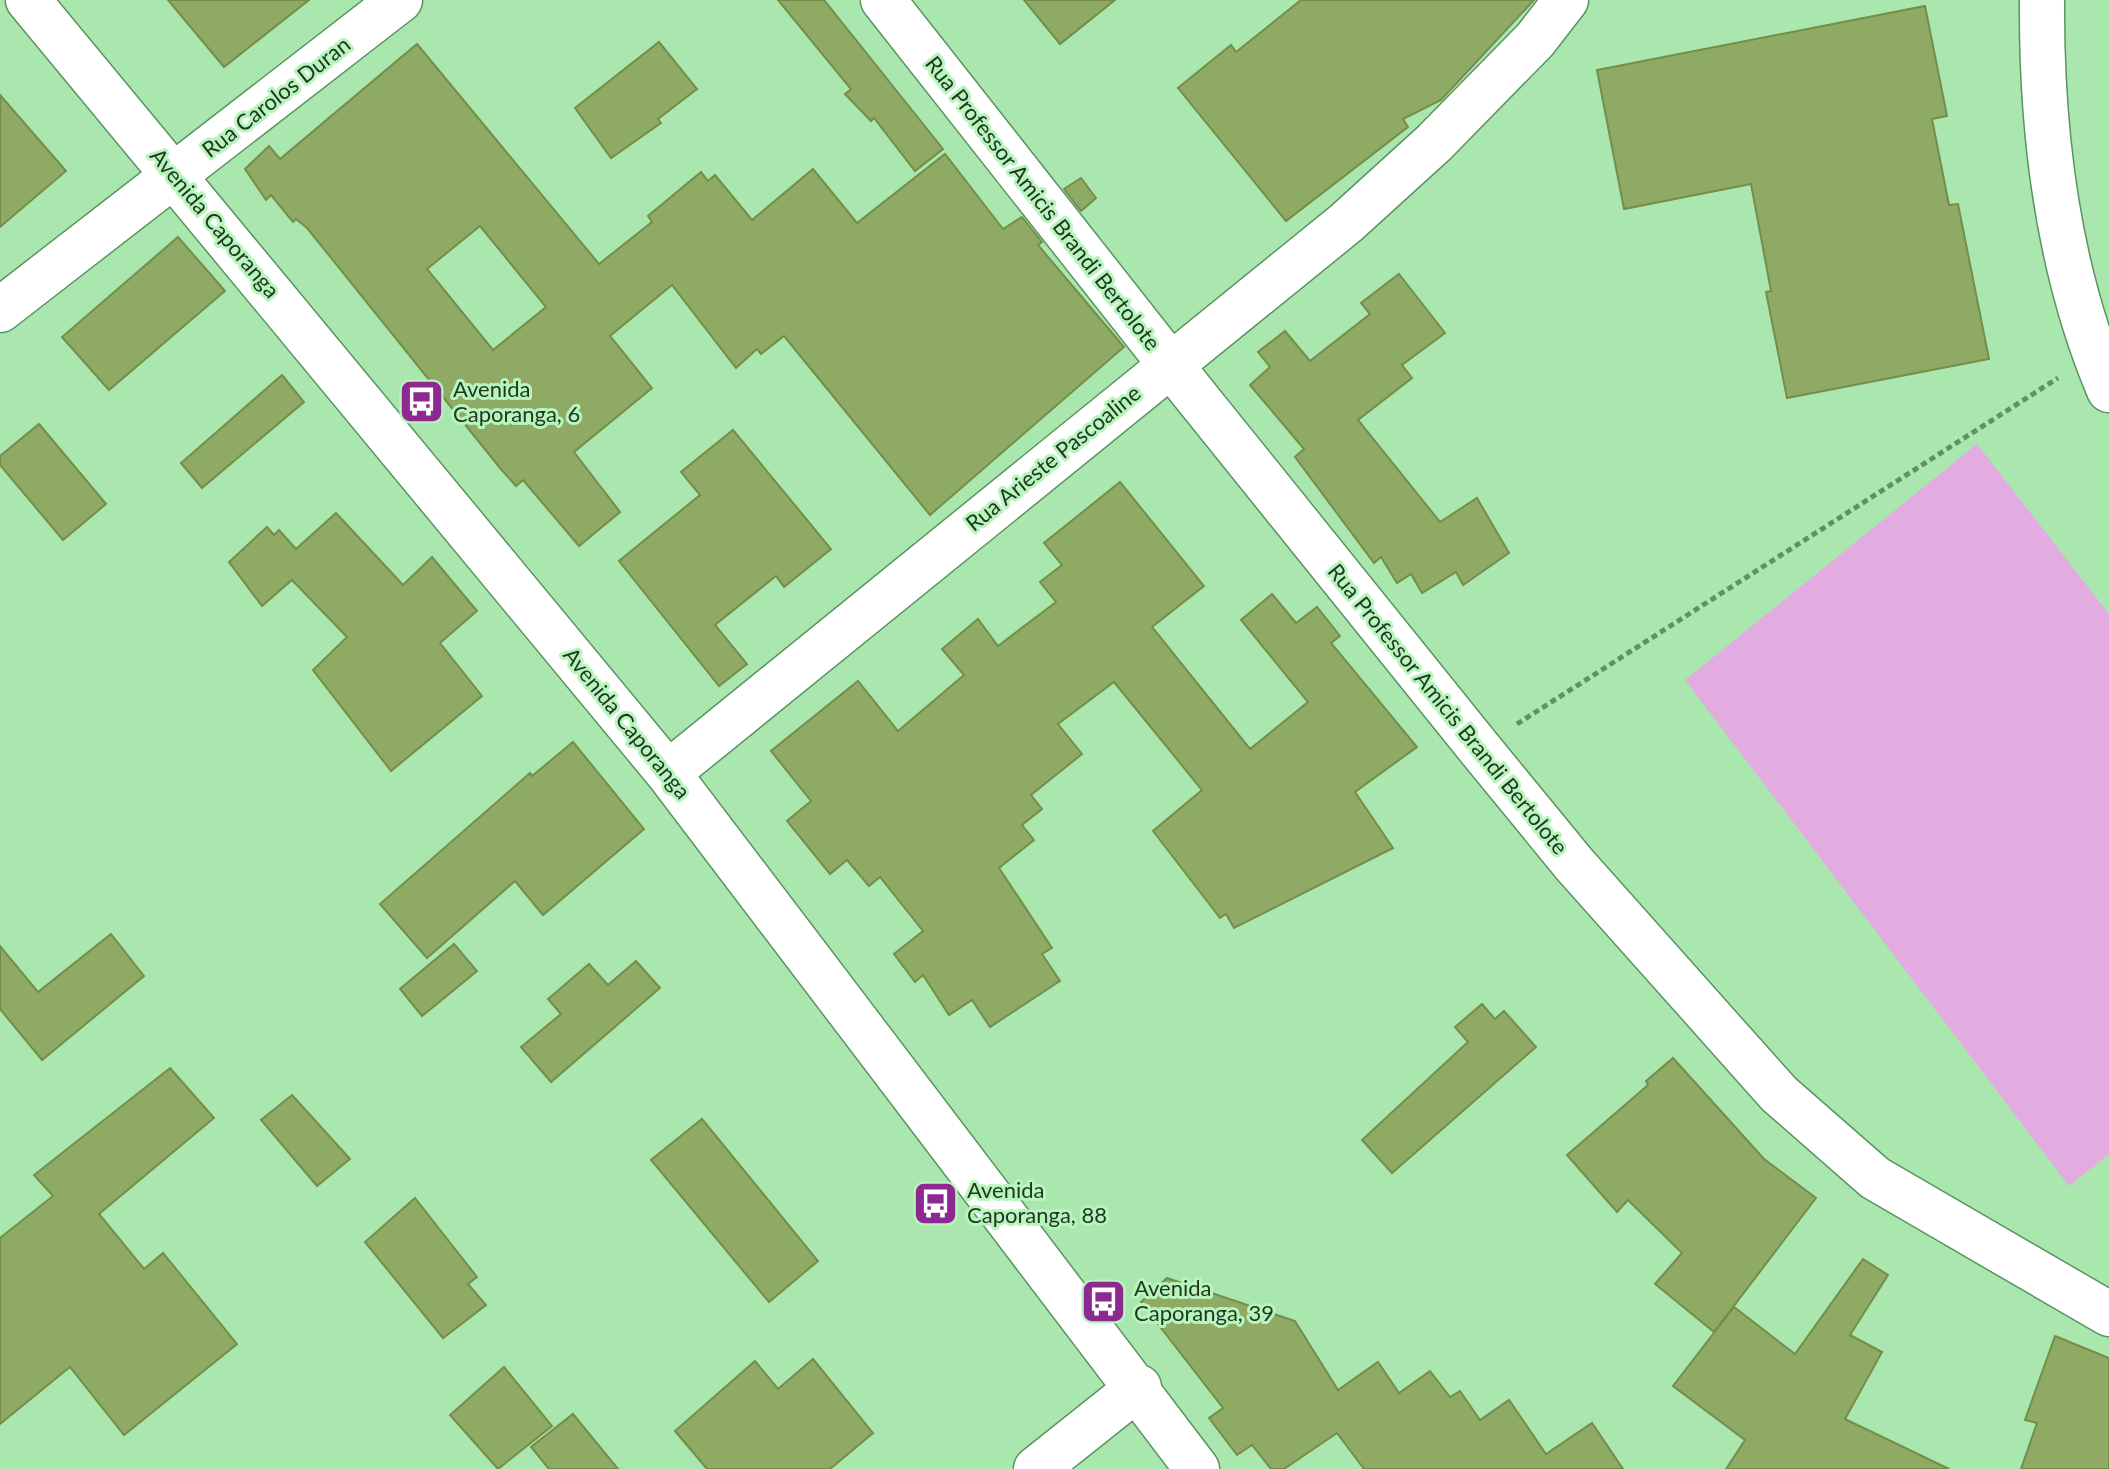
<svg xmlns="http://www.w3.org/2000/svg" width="2109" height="1469" font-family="Lato,sans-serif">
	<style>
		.green { fill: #e2ace1 }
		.building { fill: #8eaa65; stroke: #748e4a; stroke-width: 2; fill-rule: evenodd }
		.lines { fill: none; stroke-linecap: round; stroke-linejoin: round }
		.minor-casing { stroke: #5a9460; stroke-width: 47 }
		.path { stroke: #648e67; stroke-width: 5; stroke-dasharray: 6 4; stroke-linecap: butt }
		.minor { stroke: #fff; stroke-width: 44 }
		.labels { text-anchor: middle; stroke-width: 6; stroke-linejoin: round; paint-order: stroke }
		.street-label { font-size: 22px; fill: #1f3721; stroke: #b7f5bc }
		.poi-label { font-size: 22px; fill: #1f3721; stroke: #b7f5bc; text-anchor: start }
	</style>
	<rect width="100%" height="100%" fill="#aae7af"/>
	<polygon class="green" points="1977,444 2109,614 2109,1154 2069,1186 1685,680"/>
	<g class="building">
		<polygon points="168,0 309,0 224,67"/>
		<polygon points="778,0 824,0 943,149 915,171 874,118 871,121 845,94 851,89"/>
		<polygon points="1024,0 1115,0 1060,44"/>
		<polygon points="1301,0 1534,0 1441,100 1403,119 1408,127 1286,221 1178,88 1231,45 1236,52"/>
		<polygon points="1925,6 1947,116 1932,119 1949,205 1958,204 1989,359 1787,398 1766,292 1771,291 1751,184 1624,209 1597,70"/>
		<polygon points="659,42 697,89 658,119 661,123 611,158 575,108"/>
		<path d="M417,44l182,220 53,-42 -4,-6 53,-44 7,9 7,-6 37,45 61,-51 44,54 88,-69 58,75 19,-12 20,25 -4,3 86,102 -194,168 -146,-179 -23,18 -4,-5 -21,19 -64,-83 -62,51 42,52 -78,64 46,60 -41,34 -56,-66 -7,6 -16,-18 -193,-240 -11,-9 -3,3 -22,-27 -5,5 -21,-31 24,-23 11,13zM480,226l66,81 -53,43 -66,-81z"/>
		<polygon points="0,95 66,171 0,227"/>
		<polygon points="1081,178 1096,198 1081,211 1064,189"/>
		<polygon points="178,237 225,291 109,390 62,337"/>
		<polygon points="1399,274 1445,333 1402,365 1412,378 1358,420 1440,522 1477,498 1509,553 1463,585 1456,572 1422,593 1411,574 1397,583 1381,557 1374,563 1295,457 1304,449 1250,385 1270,367 1258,352 1285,331 1310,361 1370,314 1361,303"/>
		<polygon points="282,375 304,402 202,488 181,463"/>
		<polygon points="39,424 106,504 63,540 0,465 0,456"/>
		<polygon points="733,430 831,549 784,587 776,576 715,625 747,664 719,686 619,561 700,495 681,472"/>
		<polygon points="1120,482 1204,586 1152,627 1250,749 1308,702 1241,620 1272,594 1296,623 1317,607 1340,636 1331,643 1417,747 1355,792 1393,848 1234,928 1226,914 1220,918 1153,831 1202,790 1114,682 1058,724 1082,754 1031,795 1042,809 1022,825 1034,840 999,868 1052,948 1042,954 1060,981 990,1027 972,1000 949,1015 923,975 915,982 894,954 923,931 880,877 869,886 847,860 830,874 787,821 811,801 771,751 858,681 898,731 964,675 942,649 978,619 998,646 1056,602 1040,582 1062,565 1044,543"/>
		<polygon points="336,513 403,585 432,557 477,611 440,643 482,696 391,771 313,670 347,637 292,580 262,606 229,562 267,527 274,535 279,530 296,549"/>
		<polygon points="573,742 644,829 543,915 515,881 427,958 380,904 530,773 532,776"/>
		<polygon points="111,934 144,976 42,1060 0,1009 0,946 38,992"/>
		<polygon points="454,944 477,971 422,1016 400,989"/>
		<polygon points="636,961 660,988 551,1082 521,1047 561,1014 548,999 589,964 608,985"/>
		<polygon points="1482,1004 1495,1019 1504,1011 1536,1047 1392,1173 1362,1140 1468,1042 1455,1027"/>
		<polygon points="1673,1058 1764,1159 1816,1198 1714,1332 1655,1284 1682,1253 1628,1200 1617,1212 1567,1155 1648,1085 1646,1081"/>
		<polygon points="170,1068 214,1118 99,1214 144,1269 163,1253 237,1344 124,1435 70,1367 0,1424 0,1238 53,1196 34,1175"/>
		<polygon points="292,1095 350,1159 317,1186 261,1120"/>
		<polygon points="702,1119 818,1261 769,1302 651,1160"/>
		<polygon points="415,1198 477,1277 468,1284 486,1305 443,1338 365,1242"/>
		<polygon points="1863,1259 1888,1275 1850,1335 1882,1352 1845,1419 1949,1469 1726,1469 1745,1440 1673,1386 1734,1307 1795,1354"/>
		<polygon points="1167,1278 1295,1321 1338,1390 1378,1362 1399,1393 1430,1371 1450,1397 1460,1391 1480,1420 1509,1400 1546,1454 1592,1423 1623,1469 1364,1469 1337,1433 1284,1469 1271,1469 1252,1445 1237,1455 1209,1418 1223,1408 1141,1302"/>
		<polygon points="2055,1336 2109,1358 2109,1469 2021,1469 2037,1423 2025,1420"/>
		<polygon points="813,1359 873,1433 830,1469 707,1469 675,1431 755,1361 778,1389"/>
		<polygon points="504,1367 552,1426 498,1469 450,1415"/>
		<polygon points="573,1414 618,1469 549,1469 531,1447"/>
	</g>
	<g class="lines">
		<defs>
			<g id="minor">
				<polyline points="28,0 668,773 1197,1469"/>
				<polyline points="883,0 1169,363 1479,748 1574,864 1779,1094 1875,1178 2109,1314"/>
				<path d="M2042,0c-1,132 15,267 67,390"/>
				<polyline points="0,310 400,0"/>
				<polyline points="668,773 1346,223 1434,143 1535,40 1566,0"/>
				<polyline points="1036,1469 1139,1387"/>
			</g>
		</defs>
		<use href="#minor" class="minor-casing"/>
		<polyline class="path" points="1517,724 2058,378"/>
		<use href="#minor" class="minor"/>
	</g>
	<defs>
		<symbol id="bus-square" viewBox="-11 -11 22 22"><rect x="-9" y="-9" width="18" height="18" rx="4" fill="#8d2990" stroke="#b7f5bc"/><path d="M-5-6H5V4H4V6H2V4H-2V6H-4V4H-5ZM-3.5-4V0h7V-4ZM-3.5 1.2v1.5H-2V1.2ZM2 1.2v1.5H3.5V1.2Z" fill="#fff"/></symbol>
	</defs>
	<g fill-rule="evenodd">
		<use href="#bus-square" x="396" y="376" width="51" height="51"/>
		<use href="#bus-square" x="910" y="1178" width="51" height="51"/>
		<use href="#bus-square" x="1078" y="1276" width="51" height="51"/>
	</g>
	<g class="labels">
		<g class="street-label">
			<text transform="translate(276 97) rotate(-38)" y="8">Rua Carolos Duran</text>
			<text transform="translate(1043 203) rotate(52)" y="8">Rua Professor Amicis Brandi Bertolote</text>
			<text transform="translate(215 223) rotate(50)" y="8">Avenida Caporanga</text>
			<text transform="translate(1053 458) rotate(-39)" y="8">Rua Arieste Pascoaline</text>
			<text transform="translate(1448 709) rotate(51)" y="8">Rua Professor Amicis Brandi Bertolote</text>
			<text transform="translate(627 723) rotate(51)" y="8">Avenida Caporanga</text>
		</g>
		<g class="poi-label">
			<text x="453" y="397">Avenida<tspan x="453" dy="25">Caporanga, 6</tspan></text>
			<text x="967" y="1198">Avenida<tspan x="967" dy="25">Caporanga, 88</tspan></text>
			<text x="1134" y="1296">Avenida<tspan x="1134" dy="25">Caporanga, 39</tspan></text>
		</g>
	</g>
</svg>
